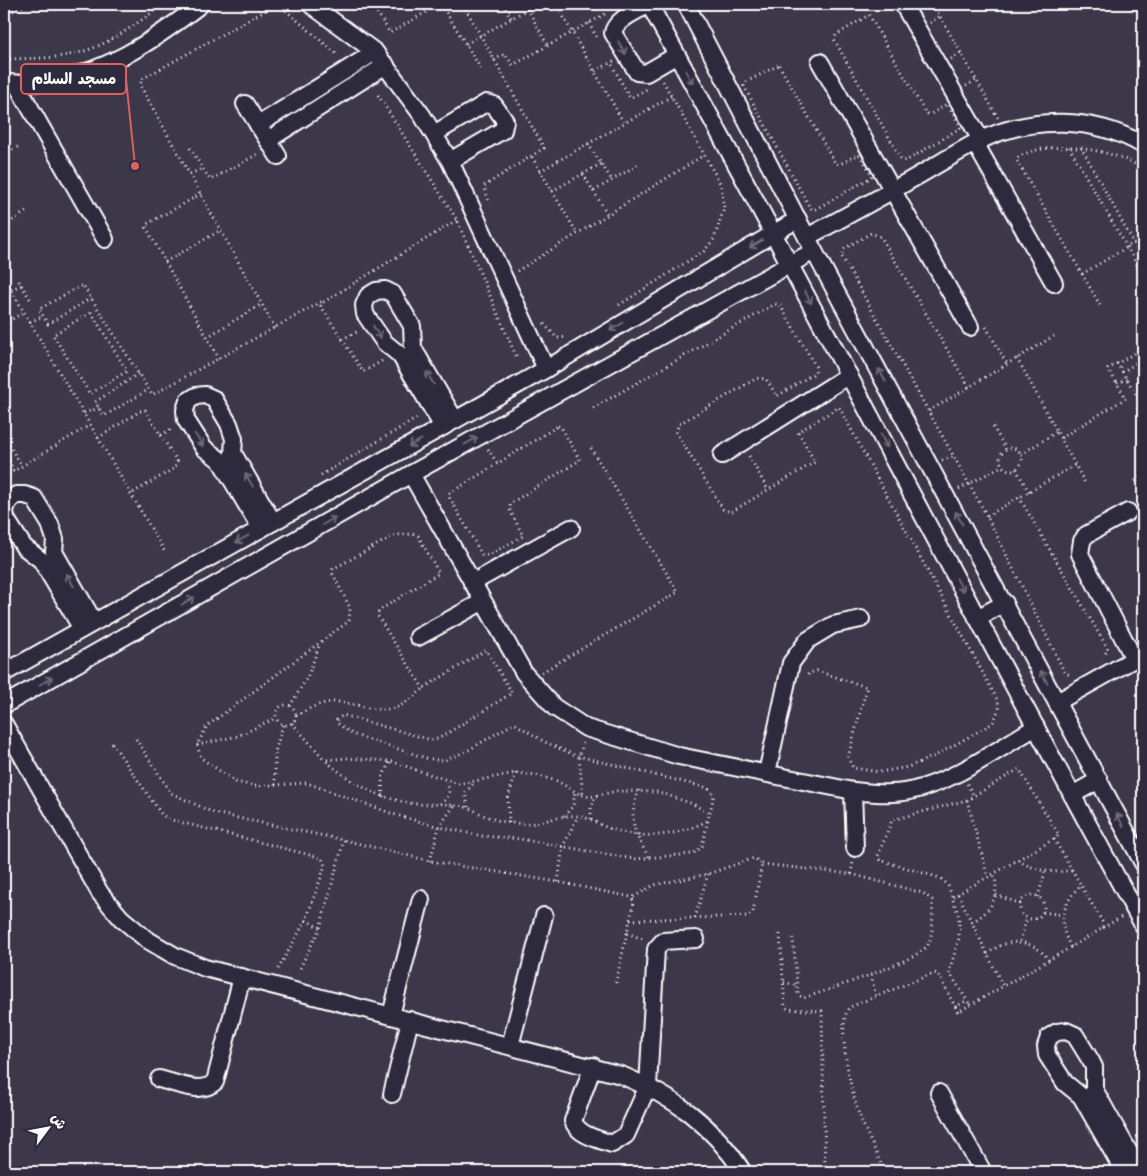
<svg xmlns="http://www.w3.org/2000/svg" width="1147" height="1176" font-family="Kalam,'Playpen Sans Arabic',sans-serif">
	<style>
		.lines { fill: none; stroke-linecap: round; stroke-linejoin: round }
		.minor-casing { stroke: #fff; stroke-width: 20 }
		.path { stroke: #fff; stroke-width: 3; stroke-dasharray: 1 4; stroke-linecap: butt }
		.minor { stroke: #2f2a3d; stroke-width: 16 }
		.oneway { stroke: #6d6a77 }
		.leader { fill: none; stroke: #e05e5e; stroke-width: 2 }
		.callout-dot { fill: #e05e5e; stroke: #2f2a3d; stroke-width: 2 }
		.callout { fill: #2f2a3d; stroke: #e05e5e; stroke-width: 2 }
		.callout-label { font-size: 15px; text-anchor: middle; font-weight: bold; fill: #fff }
	</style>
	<rect width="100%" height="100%" fill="#3c3749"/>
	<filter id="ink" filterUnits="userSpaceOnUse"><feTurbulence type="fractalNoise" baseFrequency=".02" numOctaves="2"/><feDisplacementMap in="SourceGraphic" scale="10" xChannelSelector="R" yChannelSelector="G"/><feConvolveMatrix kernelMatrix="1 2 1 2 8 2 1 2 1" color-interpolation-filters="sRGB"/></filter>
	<g filter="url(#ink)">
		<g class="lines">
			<defs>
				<g id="minor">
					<polyline points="310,4 375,52 422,115 450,161 546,369"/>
					<polyline points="686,4 814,251 1143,863"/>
					<polyline points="904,6 981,140"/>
					<path d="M677,55l-31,18 -9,-1 -24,-39c2,-14 25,-22 36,-29 168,305 326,616 494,921"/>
					<polyline points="820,62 970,327"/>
					<path d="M4,82c13,3 24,2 38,0 62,-7 111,-41 159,-78"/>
					<polyline points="17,85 105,239"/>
					<polyline points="245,104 278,156"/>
					<polyline points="258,125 375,52"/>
					<polyline points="434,134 486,103 494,105 505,121 503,130 450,161"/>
					<polyline points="268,140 386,65"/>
					<polyline points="975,143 1054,283"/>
					<path d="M807,237c34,-18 67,-36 100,-55 24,-13 48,-29 72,-41 51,-25 115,-25 164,4"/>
					<polyline points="443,427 400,355 384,342 365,314 364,305 368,296 376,291 385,290 393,294 412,326 413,348 455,420"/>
					<polyline points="722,455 849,375"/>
					<path d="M411,474l113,199 30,34 32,21 93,28 174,35c18,2 38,4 57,0 45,-10 86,-41 126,-64"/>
					<polyline points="1128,512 1086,535 1082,541 1080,554 1134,659"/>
					<polyline points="261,529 220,460 204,448 186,420 185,410 188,401 196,396 205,395 214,399 229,424 234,439 233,453 273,522"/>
					<polyline points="472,583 571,528"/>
					<polyline points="977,618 1005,603"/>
					<polyline points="82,629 41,560 24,547 6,519 5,509 9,501 16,495 25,495 34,498 50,524 55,539 54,552 94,622"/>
					<polyline points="418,637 482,602"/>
					<polyline points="4,673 546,369 798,219"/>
					<polyline points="1057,702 1143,654"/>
					<polyline points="4,705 411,474 814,251"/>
					<path d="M4,724l96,169 21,25 25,21 29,17 30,12 416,107c53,22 91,49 122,97"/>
					<polyline points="767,773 791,663 808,640 833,625 861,619"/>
					<polyline points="853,791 855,848"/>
					<polyline points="1072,795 1099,780"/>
					<polyline points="391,1015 421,899"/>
					<polyline points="510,1046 544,916"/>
					<path d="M593,1066l-20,55c6,15 25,18 39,23l14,-9 22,-49 8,-137 7,-8 33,-2"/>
					<path d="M159,1079c17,4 42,16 56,3l27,-105"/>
					<polyline points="939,1093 983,1172"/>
					<polyline points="392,1094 410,1020"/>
					<polyline points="1122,1168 1081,1096 1065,1083 1047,1055 1046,1046 1049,1037 1057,1032 1066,1031 1075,1035 1091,1061 1094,1067 1094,1089 1134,1161"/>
				</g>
			</defs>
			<use href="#minor" class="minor-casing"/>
			<g class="path">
				<polyline points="278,4 338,55"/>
				<polyline points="372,4 390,33 440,4"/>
				<polyline points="441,4 483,72"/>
				<polyline points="463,4 544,148 484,186 489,202"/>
				<polyline points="503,4 511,18"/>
				<polyline points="525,4 548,46"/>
				<polyline points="556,4 624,123"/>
				<polyline points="933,4 998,118"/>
				<polygon points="869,15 926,114 931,114 947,104 960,125 960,128 906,161 901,159 834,39 836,35"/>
				<polyline points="4,16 26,4"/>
				<polyline points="589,23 597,38"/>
				<polyline points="930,23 940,16"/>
				<polyline points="466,44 528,9"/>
				<path d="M4,51l6,8c19,-1 40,0 58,-4 37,-6 66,-30 96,-51"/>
				<polyline points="951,59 961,53"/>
				<polyline points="494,60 505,54 513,65 605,14"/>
				<polyline points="612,65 630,98 647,89"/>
				<polygon points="779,65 835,163 840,164 859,154 872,175 870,178 814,210 810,208 744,86 746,82"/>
				<polyline points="595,71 614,61"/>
				<polyline points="966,86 976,80"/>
				<polyline points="378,95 457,220 517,358"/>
				<polyline points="588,144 612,180"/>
				<polyline points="1069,147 1143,275"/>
				<polyline points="1081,147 1143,260"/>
				<polyline points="190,148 210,180 258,154"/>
				<polyline points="4,155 19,146"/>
				<polyline points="532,157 577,233"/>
				<polyline points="540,171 672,96"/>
				<polyline points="190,174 202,169"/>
				<polyline points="583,174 608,215"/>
				<polyline points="552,191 601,164"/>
				<polyline points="594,191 639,164"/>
				<polyline points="201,194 147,224 146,227 219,359"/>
				<polyline points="4,226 27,211"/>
				<polyline points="4,254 11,267"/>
				<polyline points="165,262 221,230"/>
				<polyline points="517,271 704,155"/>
				<polyline points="1082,274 1134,243 1143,234"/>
				<polyline points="4,278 165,552"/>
				<polyline points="19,281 32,302"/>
				<polyline points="11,289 22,285"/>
				<polyline points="91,298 48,324 39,309 83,285 152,395 323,301"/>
				<polyline points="619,305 704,251 714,239 724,208 721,185 663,81"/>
				<path d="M1100,305l-83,-144v-3c31,-20 98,-9 126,11"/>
				<polygon points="91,312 127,371 90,394 53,335"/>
				<polyline points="30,322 43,316"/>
				<polyline points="4,324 24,312"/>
				<polyline points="544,324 557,338 567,337"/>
				<polyline points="986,327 1007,364"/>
				<polyline points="275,328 140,85 142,79 277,4"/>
				<polyline points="207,337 262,304"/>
				<polyline points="342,339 359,331"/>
				<polyline points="1017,358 1085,483"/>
				<polyline points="382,361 363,372 321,306 322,303 457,220"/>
				<polyline points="1117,363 1143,406"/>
				<polyline points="1122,372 1143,359"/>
				<polyline points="138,374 95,402 104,416 148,390"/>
				<polyline points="1117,383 1127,379"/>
				<polyline points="969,387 881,237 871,233 844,249 841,255 987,516 1065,673 1071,675"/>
				<polyline points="593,408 775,304 780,305 816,367 815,373 777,396 766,379 757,378 679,424 676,432 723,509 731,512 815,462 798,432 839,407 998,701 999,708 993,723 935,756 908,767 880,772 853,768 848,757 867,687 817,671 809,673 806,678"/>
				<polyline points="929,411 1054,336"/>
				<polyline points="84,413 99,408"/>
				<polygon points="558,426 561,427 580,460 511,503 509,508 523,536 489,555 482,555 450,498 450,493"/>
				<polyline points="993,427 1006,449"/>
				<polyline points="161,435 173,428"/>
				<polyline points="4,436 21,465"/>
				<polyline points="98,438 140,411 145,410 177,461 175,468 131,494"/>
				<polyline points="1061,438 1126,398 1108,369 1143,348"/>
				<circle cx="1011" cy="459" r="11"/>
				<polyline points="488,449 497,463"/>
				<polyline points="4,452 14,470"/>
				<polyline points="1021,454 1057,432"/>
				<polyline points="749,456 768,490"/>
				<polyline points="942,460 954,457"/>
				<polyline points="1016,469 1029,492"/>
				<polyline points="321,475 419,417"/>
				<polyline points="4,477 90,425"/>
				<polyline points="1135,481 1143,476"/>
				<polyline points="959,489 1002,466"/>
				<polyline points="1019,497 1108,649 1104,656"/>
				<polyline points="987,516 1075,465"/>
				<polygon points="413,534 418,536 439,573 380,610 377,615 421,685 425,687 486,650 512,693 438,739 431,740 343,715 337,720 337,723 352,734 426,758 443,761 467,751 514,723 545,742 574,755 708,788 714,795 702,846 696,852 692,854 634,859 520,839 482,836 439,827 396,815 307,783 255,786 236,782 201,758 197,745 207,726 349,621 350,608 333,574 333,569 395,535"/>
				<polyline points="542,672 678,592 589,445"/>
				<circle cx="286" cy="715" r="10"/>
				<polyline points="290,706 308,676 320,643"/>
				<path d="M296,716c13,-8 27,-15 43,-14 21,2 40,13 61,4 8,-4 17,-13 25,-18"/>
				<polyline points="292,723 325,760"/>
				<polyline points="136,739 171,793 214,813 344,840 430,861 558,882 631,897 634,902 615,986"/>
				<polyline points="112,743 162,815 168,819 322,858 325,866 306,920 277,971"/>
				<polyline points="583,743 579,757 583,796"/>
				<polyline points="197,745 238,736 276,718"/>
				<polyline points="967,784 974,796"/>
				<polyline points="275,785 275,752 283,725"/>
				<path d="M639,790c-11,29 -6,42 10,67"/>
				<polyline points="383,797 382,778 390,761"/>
				<polyline points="967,800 988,877"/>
				<path d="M440,804c10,-6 12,-15 4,-23"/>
				<polyline points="468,807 465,793 473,784"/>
				<polyline points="564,816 573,806 575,792"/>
				<polyline points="591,819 591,807 596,797"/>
				<path d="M707,821c-32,16 -64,19 -99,7 -10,-4 -19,-11 -31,-12 -18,-2 -34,8 -52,8 -13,-1 -25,-2 -37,-7 -8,-3 -16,-9 -24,-10 -16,-4 -30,-2 -46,-3 -37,-4 -66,-20 -93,-44l21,-2 44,3 69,23 57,-11 20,2 21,6 22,13 11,3 27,-6 41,1 35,12 17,10"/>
				<polyline points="509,823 508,797 516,773"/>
				<path d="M1018,860c18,11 33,14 54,10"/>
				<polyline points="430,861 439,827 454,806"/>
				<path d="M762,864l89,10 72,19 9,7c1,11 2,37 -5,46 -12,16 -100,44 -123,52l-6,-3 -5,-57"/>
				<polyline points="851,874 853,862"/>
				<polyline points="558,882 563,846 578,816"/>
				<polyline points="958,894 1003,986"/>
				<polyline points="996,895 1021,904"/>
				<circle cx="1032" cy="907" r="12"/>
				<polyline points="953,897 1054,839"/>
				<polyline points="1038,897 1045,872"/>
				<polyline points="1043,912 1062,915"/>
				<polyline points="695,918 708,874"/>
				<polyline points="306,920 320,928"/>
				<polyline points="630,920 749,916 753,912 762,864 754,858 708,874 654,885 632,898"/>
				<path d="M972,922c20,-11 28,-26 22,-49"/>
				<polyline points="1103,928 1121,917"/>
				<polyline points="627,933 645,940"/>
				<polyline points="780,934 785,1007 788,1009 822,1011 825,1172"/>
				<polyline points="1020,941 1027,918"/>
				<path d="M1071,947c-14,-23 -9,-44 10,-62"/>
				<path d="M987,954c21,-17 45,-16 62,6"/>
				<polyline points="300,968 320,928 344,840"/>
				<polyline points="871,975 876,997"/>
				<polyline points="784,982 798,986"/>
				<polyline points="955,1007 968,1000"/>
				<path d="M885,1172c-9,-21 -21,-42 -28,-64 -6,-19 -22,-86 -7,-101l84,-34 4,1 20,38c49,-28 97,-55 145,-84v-5l-49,-84 5,-4 -40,-66 -52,31 -75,20 -14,36 2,4 60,18 8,7 11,32v21l-10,34 21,33"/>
			</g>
			<use href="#minor" class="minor"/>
		</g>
		<defs><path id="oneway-shaft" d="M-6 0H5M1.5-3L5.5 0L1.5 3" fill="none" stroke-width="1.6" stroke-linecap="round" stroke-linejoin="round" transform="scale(1.25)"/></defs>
		<g class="oneway">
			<use href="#oneway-shaft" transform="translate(622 48) rotate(59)"/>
			<use href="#oneway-shaft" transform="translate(689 77) rotate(61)"/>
			<use href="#oneway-shaft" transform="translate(756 244) rotate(149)"/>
			<use href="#oneway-shaft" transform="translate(808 297) rotate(62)"/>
			<use href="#oneway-shaft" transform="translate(616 327) rotate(149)"/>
			<use href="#oneway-shaft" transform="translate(377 332) rotate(58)"/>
			<use href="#oneway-shaft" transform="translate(882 375) rotate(-119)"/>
			<use href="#oneway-shaft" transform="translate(430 378) rotate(-120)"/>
			<use href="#oneway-shaft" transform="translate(199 440) rotate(56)"/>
			<use href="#oneway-shaft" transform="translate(471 441) rotate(-29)"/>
			<use href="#oneway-shaft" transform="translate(884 441) rotate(63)"/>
			<use href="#oneway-shaft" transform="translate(415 443) rotate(151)"/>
			<use href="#oneway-shaft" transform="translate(249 480) rotate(-120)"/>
			<use href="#oneway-shaft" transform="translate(959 518) rotate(-118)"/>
			<use href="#oneway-shaft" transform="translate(329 521) rotate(-30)"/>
			<use href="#oneway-shaft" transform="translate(242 539) rotate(151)"/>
			<use href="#oneway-shaft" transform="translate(70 580) rotate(-120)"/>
			<use href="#oneway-shaft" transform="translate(960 585) rotate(62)"/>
			<use href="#oneway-shaft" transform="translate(188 601) rotate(-30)"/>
			<use href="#oneway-shaft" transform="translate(1044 677) rotate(-118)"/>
			<use href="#oneway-shaft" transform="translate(46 681) rotate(-30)"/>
			<use href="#oneway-shaft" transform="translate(1120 820) rotate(-118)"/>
		</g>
	</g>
	<path class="leader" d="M135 166L126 79"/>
	<circle class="callout-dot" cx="135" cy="166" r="5"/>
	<rect class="callout" x="21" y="64" width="105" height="30" rx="5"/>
	<g class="callout-label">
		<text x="74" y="84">مسجد السلام</text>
	</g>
	<rect width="1147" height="1176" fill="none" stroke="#2f2a3d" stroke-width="20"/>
	<rect x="10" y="10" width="1127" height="1156" fill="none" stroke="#fff" stroke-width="2" filter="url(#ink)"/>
	<g transform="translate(48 1128) rotate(58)" stroke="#2f2a3d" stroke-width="4" paint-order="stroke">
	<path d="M0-4L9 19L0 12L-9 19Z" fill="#ffffff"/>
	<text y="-8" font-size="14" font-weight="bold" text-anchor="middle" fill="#ffffff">ش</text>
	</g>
</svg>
